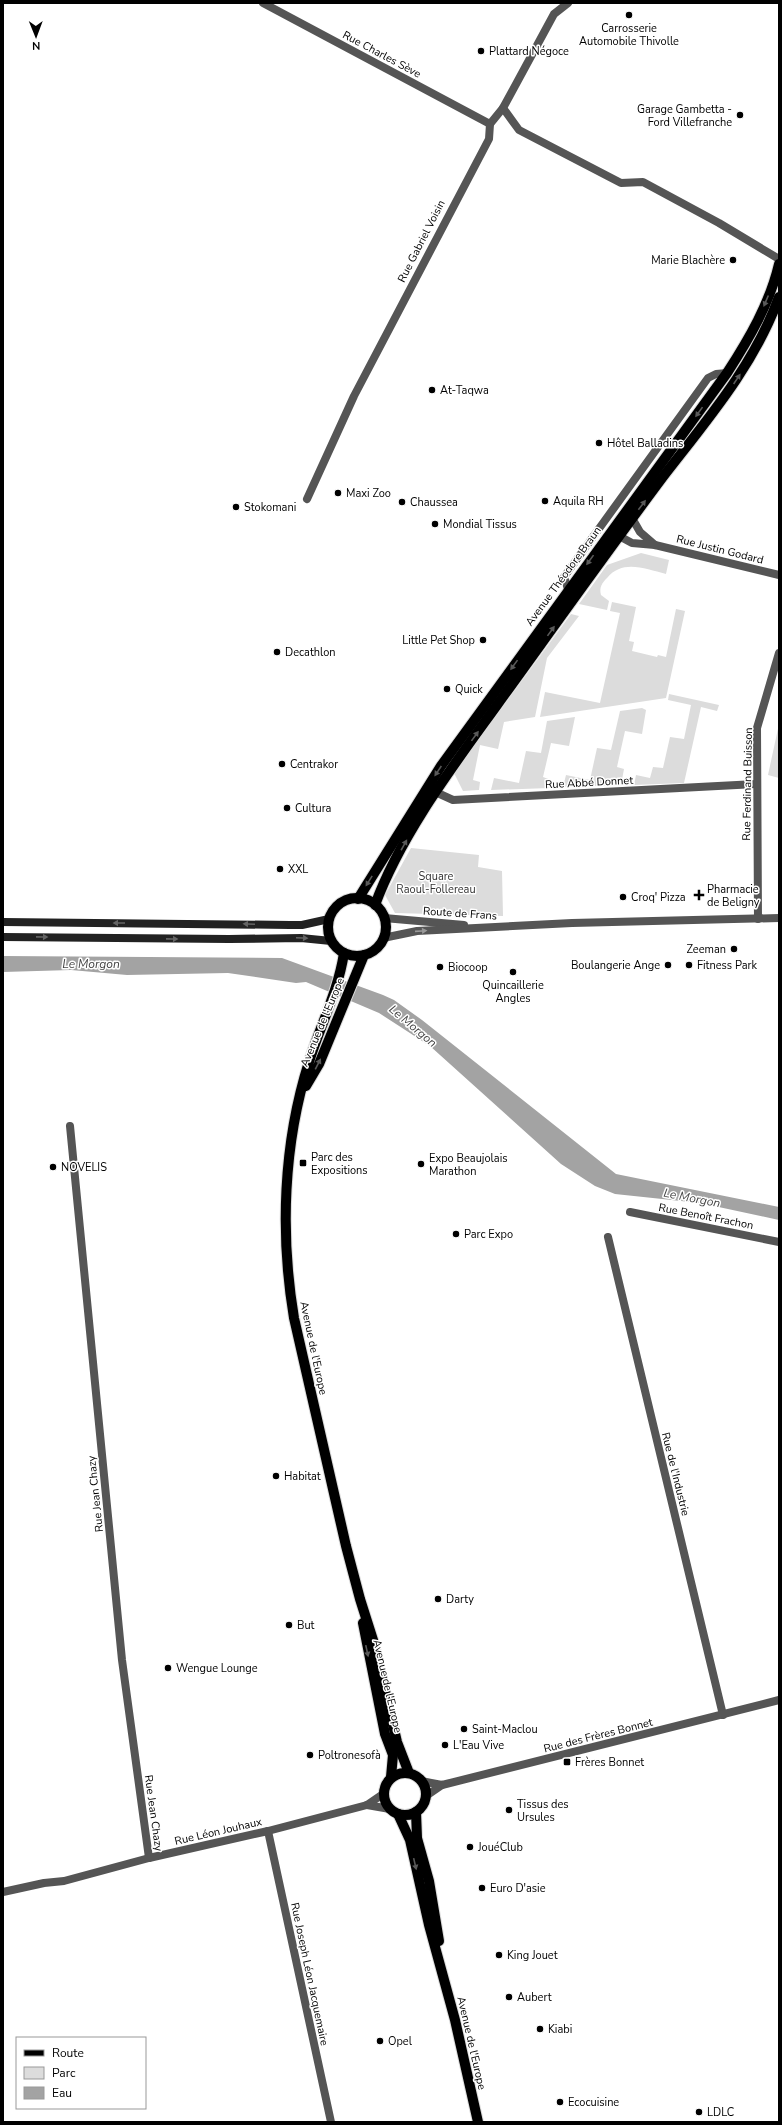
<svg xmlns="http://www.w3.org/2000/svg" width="782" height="2125" font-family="'Nunito Sans',sans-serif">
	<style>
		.green { fill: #dcdcdc }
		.water { fill: #a3a3a3 }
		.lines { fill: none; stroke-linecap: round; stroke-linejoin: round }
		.primary-casing { stroke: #dbdbdb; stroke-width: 12 }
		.minor { stroke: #555; stroke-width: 8 }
		.tertiary { stroke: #555; stroke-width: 8 }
		.secondary { stroke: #222; stroke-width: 8 }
		.primary { stroke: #000; stroke-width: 10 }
		.oneway { fill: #595959 }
		.oneway2 { fill: #646464 }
		.oneway3 { fill: #999 }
		.poi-dot { fill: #000; stroke: #fff; stroke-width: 1.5 }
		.labels { text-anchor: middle; stroke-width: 3; stroke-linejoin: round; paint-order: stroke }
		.poi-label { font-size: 11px; fill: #000; stroke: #fff; text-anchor: start }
		.street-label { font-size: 11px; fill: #000; stroke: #fff }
		.park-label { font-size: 11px; fill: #333; stroke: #fff }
		.water-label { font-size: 12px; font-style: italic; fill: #444; stroke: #fff }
	</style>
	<rect width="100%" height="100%" fill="#fff"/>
	<g class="green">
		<path d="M641,553l28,7 -3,14c-21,-5 -43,-15 -59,4 -5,5 -8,9 -6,17l8,6 -2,9 -28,-6 28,-39z"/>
		<polygon points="612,602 636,607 629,641 634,642 632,651 657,657 658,655 666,657 676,609 685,611 666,698 540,717 545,692 600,703 620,613 610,611"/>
		<polygon points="571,614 579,616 547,658 535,717 504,722 498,749 480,745 473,780 480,782 479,790 463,791 454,773"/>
		<polygon points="669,694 719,705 717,711 701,707 684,783 634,785 636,775 650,778 653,767 663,768 670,737 684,739 691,705 668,700"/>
		<polygon points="642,708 646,710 642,734 625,731 617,767 624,769 621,785 563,787 566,775 590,780 597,748 611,750 620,711"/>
		<polygon points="575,717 569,746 551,743 543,777 551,780 550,788 491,790 494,778 519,783 526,751 541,753 547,721"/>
		<polygon points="779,724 779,778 768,775"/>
		<polygon points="411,848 479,855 478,867 502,871 503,916 395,913 385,895"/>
	</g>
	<polygon class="water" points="3,956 282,958 383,995 394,1000 422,1020 616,1174 779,1207 779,1220 700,1203 615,1194 595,1186 561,1164 430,1046 379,1013 306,982 296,983 228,973 127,975 71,970 3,972"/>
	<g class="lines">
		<defs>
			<g id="primary">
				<circle cx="357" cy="927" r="29"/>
				<path d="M358,899l83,-133 286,-393c22,-34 43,-70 52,-109"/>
				<path d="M375,905c26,-71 78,-139 122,-200 55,-76 109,-152 165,-227 44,-57 92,-112 117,-181"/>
				<path d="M344,953c-6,39 -24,73 -35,109 -26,82 -29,172 -15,256l52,228 14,53 13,41 24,102 12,31"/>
				<polyline points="306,1086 319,1064 364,955"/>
				<polyline points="363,1623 385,1734 393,1755 391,1777"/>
				<circle cx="405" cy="1794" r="21"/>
				<polyline points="416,1812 417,1838 429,1881 439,1941"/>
				<polyline points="398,1814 410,1840 429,1925 455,2020 478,2122"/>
			</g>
		</defs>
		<use href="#primary" class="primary-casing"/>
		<g class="minor">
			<polyline points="263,3 490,124"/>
			<polyline points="503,108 519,130 621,183 643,182 719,223 779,259"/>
			<polyline points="307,499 354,396 489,139 490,124 503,108 554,14 568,3"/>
			<polyline points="632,518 640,532 655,545"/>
			<polyline points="619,536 632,543 655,545 779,575"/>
			<polyline points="568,589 564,577 708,378 716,374 727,373"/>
			<polyline points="431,790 453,800 756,784"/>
			<polyline points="758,919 757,728 779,653"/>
			<polyline points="70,1126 122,1660 149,1858"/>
			<polyline points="630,1212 779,1242"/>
			<polyline points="608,1237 723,1715"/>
			<polyline points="421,1781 442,1785 779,1700"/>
			<polyline points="426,1796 442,1785"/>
			<polyline points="367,1805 390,1809"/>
			<polyline points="268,1831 331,2122"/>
			<polyline points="3,1892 44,1883 64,1881 149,1858 268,1831 367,1805 383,1794"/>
		</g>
		<g class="tertiary">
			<polyline points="384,918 464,925"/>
			<polyline points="383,938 417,931 572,923 779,918"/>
		</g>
		<g class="secondary">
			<polyline points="3,922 290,925 302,925 329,919"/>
			<polyline points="3,937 229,939 301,938 331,941"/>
		</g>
		<use href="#primary" class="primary"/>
	</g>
	<defs><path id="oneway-solid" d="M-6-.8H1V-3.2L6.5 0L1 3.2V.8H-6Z"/></defs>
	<g class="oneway">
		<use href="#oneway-solid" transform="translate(766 301) rotate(113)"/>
		<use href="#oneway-solid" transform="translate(737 379) rotate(-56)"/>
		<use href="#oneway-solid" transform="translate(699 412) rotate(126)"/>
		<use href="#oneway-solid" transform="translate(642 505) rotate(-53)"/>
		<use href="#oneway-solid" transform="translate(590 560) rotate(126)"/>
		<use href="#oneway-solid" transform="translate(551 631) rotate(-54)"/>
		<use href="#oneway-solid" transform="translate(514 665) rotate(126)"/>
		<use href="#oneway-solid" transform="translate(475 736) rotate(-54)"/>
		<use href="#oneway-solid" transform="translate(438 771) rotate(124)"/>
		<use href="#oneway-solid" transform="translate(404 845) rotate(-61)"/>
		<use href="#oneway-solid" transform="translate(369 881) rotate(122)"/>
		<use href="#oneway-solid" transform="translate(318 1064) rotate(-63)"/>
		<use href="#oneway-solid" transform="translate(367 1651) rotate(78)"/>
		<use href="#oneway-solid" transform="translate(415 1864) rotate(77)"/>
	</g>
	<g class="oneway2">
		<use href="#oneway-solid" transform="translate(119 923) rotate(-180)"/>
		<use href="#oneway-solid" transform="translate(249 924) rotate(-178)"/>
		<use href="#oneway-solid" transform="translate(42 937) rotate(1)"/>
		<use href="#oneway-solid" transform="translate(302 938) rotate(3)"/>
		<use href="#oneway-solid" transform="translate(172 939) rotate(1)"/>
	</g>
	<use class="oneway3" href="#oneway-solid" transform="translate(421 931) rotate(-4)"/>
	<g class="poi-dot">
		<circle cx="629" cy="15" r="4"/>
		<circle cx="481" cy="51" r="4"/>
		<circle cx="740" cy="115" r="4"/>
		<circle cx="733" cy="260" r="4"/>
		<circle cx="432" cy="390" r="4"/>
		<circle cx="599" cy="443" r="4"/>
		<circle cx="338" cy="493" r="4"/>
		<circle cx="545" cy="501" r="4"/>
		<circle cx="402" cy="502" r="4"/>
		<circle cx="236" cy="507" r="4"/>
		<circle cx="435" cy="524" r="4"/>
		<circle cx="483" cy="640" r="4"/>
		<circle cx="277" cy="652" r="4"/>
		<circle cx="447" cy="689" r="4"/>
		<circle cx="282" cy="764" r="4"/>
		<circle cx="287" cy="808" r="4"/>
		<circle cx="280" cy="869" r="4"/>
		<path d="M697 889h4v4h4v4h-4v4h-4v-4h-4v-4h4z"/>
		<circle cx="623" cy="897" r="4"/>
		<circle cx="734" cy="949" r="4"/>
		<circle cx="668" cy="965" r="4"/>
		<circle cx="689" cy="965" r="4"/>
		<circle cx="440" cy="967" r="4"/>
		<circle cx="513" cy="972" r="4"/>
		<rect x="299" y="1159" width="8" height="8" rx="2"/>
		<circle cx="421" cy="1164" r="4"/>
		<circle cx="53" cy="1167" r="4"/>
		<circle cx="456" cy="1234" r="4"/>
		<circle cx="276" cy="1476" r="4"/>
		<circle cx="438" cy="1599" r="4"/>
		<circle cx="289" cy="1625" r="4"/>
		<circle cx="168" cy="1668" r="4"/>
		<circle cx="464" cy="1729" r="4"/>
		<circle cx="445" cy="1745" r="4"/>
		<circle cx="310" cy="1755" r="4"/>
		<rect x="563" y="1758" width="8" height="8" rx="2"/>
		<circle cx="509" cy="1810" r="4"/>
		<circle cx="470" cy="1847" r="4"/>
		<circle cx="482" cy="1888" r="4"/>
		<circle cx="499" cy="1955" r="4"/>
		<circle cx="509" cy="1997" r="4"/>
		<circle cx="540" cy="2029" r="4"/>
		<circle cx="380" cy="2041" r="4"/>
		<circle cx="560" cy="2102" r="4"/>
		<circle cx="699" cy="2112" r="4"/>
	</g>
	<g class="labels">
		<g class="poi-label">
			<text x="629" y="32" text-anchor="middle">Carrosserie<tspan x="629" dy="13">Automobile Thivolle</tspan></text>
			<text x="489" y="55">Plattard Négoce</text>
			<text x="732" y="113" text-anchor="end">Garage Gambetta -<tspan x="732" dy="13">Ford Villefranche</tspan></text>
			<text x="725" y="264" text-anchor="end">Marie Blachère</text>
			<text x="440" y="394">At-Taqwa</text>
			<text x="607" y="447">Hôtel Balladins</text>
			<text x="346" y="497">Maxi Zoo</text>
			<text x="553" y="505">Aquila RH</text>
			<text x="410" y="506">Chaussea</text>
			<text x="244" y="511">Stokomani</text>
			<text x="443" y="528">Mondial Tissus</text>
			<text x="475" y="644" text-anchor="end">Little Pet Shop</text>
			<text x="285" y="656">Decathlon</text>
			<text x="455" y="693">Quick</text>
			<text x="290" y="768">Centrakor</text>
			<text x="295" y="812">Cultura</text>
			<text x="288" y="873">XXL</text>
			<text x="707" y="893">Pharmacie<tspan x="707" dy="13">de Beligny</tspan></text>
			<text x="631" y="901">Croq' Pizza</text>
			<text x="726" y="953" text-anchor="end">Zeeman</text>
			<text x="660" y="969" text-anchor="end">Boulangerie Ange</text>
			<text x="697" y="969">Fitness Park</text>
			<text x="448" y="971">Biocoop</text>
			<text x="513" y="989" text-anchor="middle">Quincaillerie<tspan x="513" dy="13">Angles</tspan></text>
			<text x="311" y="1161">Parc des<tspan x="311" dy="13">Expositions</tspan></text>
			<text x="429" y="1162">Expo Beaujolais<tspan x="429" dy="13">Marathon</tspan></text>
			<text x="61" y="1171">NOVELIS</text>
			<text x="464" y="1238">Parc Expo</text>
			<text x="284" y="1480">Habitat</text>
			<text x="446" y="1603">Darty</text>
			<text x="297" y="1629">But</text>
			<text x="176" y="1672">Wengue Lounge</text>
			<text x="472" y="1733">Saint-Maclou</text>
			<text x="453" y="1749">L'Eau Vive</text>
			<text x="318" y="1759">Poltronesofà</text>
			<text x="575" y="1766">Frères Bonnet</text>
			<text x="517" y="1808">Tissus des<tspan x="517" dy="13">Ursules</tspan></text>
			<text x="478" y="1851">JouéClub</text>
			<text x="490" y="1892">Euro D'asie</text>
			<text x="507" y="1959">King Jouet</text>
			<text x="517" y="2001">Aubert</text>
			<text x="548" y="2033">Kiabi</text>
			<text x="388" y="2045">Opel</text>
			<text x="568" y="2106">Ecocuisine</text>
			<text x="707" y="2116">LDLC</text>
		</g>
		<g class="street-label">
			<text transform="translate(382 54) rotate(28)" y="4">Rue Charles Sève</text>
			<text transform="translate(421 241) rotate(-63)" y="4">Rue Gabriel Voisin</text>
			<text transform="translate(720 549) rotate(14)" y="4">Rue Justin Godard</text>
			<text transform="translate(563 576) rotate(-54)" y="4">Avenue Théodore Braun</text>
			<text transform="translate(589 782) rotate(-3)" y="4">Rue Abbé Donnet</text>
			<text transform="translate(747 784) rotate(-89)" y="4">Rue Ferdinand Buisson</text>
			<text transform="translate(460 913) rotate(4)" y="4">Route de Frans</text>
			<text transform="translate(322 1022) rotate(-67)" y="4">Avenue de l'Europe</text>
			<text transform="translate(706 1216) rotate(11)" y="4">Rue Benoît Frachon</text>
			<text transform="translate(314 1348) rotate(78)" y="4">Avenue de l'Europe</text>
			<text transform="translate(676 1474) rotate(76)" y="4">Rue de l'Industrie</text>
			<text transform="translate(95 1494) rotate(-96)" y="4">Rue Jean Chazy</text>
			<text transform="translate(388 1686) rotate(77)" y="4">Avenue de l'Europe</text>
			<text transform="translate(598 1735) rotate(-14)" y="4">Rue des Frères Bonnet</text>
			<text transform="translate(154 1813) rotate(82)" y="4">Rue Jean Chazy</text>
			<text transform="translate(218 1831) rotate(-13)" y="4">Rue Léon Jouhaux</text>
			<text transform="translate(310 1974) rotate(78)" y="4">Rue Joseph Léon Jacquemaire</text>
			<text transform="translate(472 2043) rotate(77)" y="4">Avenue de l'Europe</text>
		</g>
		<g class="park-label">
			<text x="436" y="880">Square<tspan x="436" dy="13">Raoul-Follereau</tspan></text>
		</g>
		<g class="water-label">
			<text x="91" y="968">Le Morgon</text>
			<text transform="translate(413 1026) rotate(40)" y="4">Le Morgon</text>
			<text transform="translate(692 1198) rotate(11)" y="4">Le Morgon</text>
		</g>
	</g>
	<rect width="782" height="2125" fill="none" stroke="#000000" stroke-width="8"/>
	<rect x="16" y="2037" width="130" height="72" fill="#ffffff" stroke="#999999"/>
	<rect x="24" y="2050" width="20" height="6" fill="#000000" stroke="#999999"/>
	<text x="52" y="2057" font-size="12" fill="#000000">Route</text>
	<rect x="24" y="2067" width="20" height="12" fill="#dcdcdc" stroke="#999999"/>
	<text x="52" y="2077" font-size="12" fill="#000000">Parc</text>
	<rect x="24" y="2087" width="20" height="12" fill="#a3a3a3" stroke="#999999"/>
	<text x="52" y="2097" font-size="12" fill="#000000">Eau</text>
	<g transform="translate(36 36) rotate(179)" stroke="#ffffff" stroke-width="3" paint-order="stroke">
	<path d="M0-3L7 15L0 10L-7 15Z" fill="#000000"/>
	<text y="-6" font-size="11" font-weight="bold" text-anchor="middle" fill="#000000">N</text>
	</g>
</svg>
